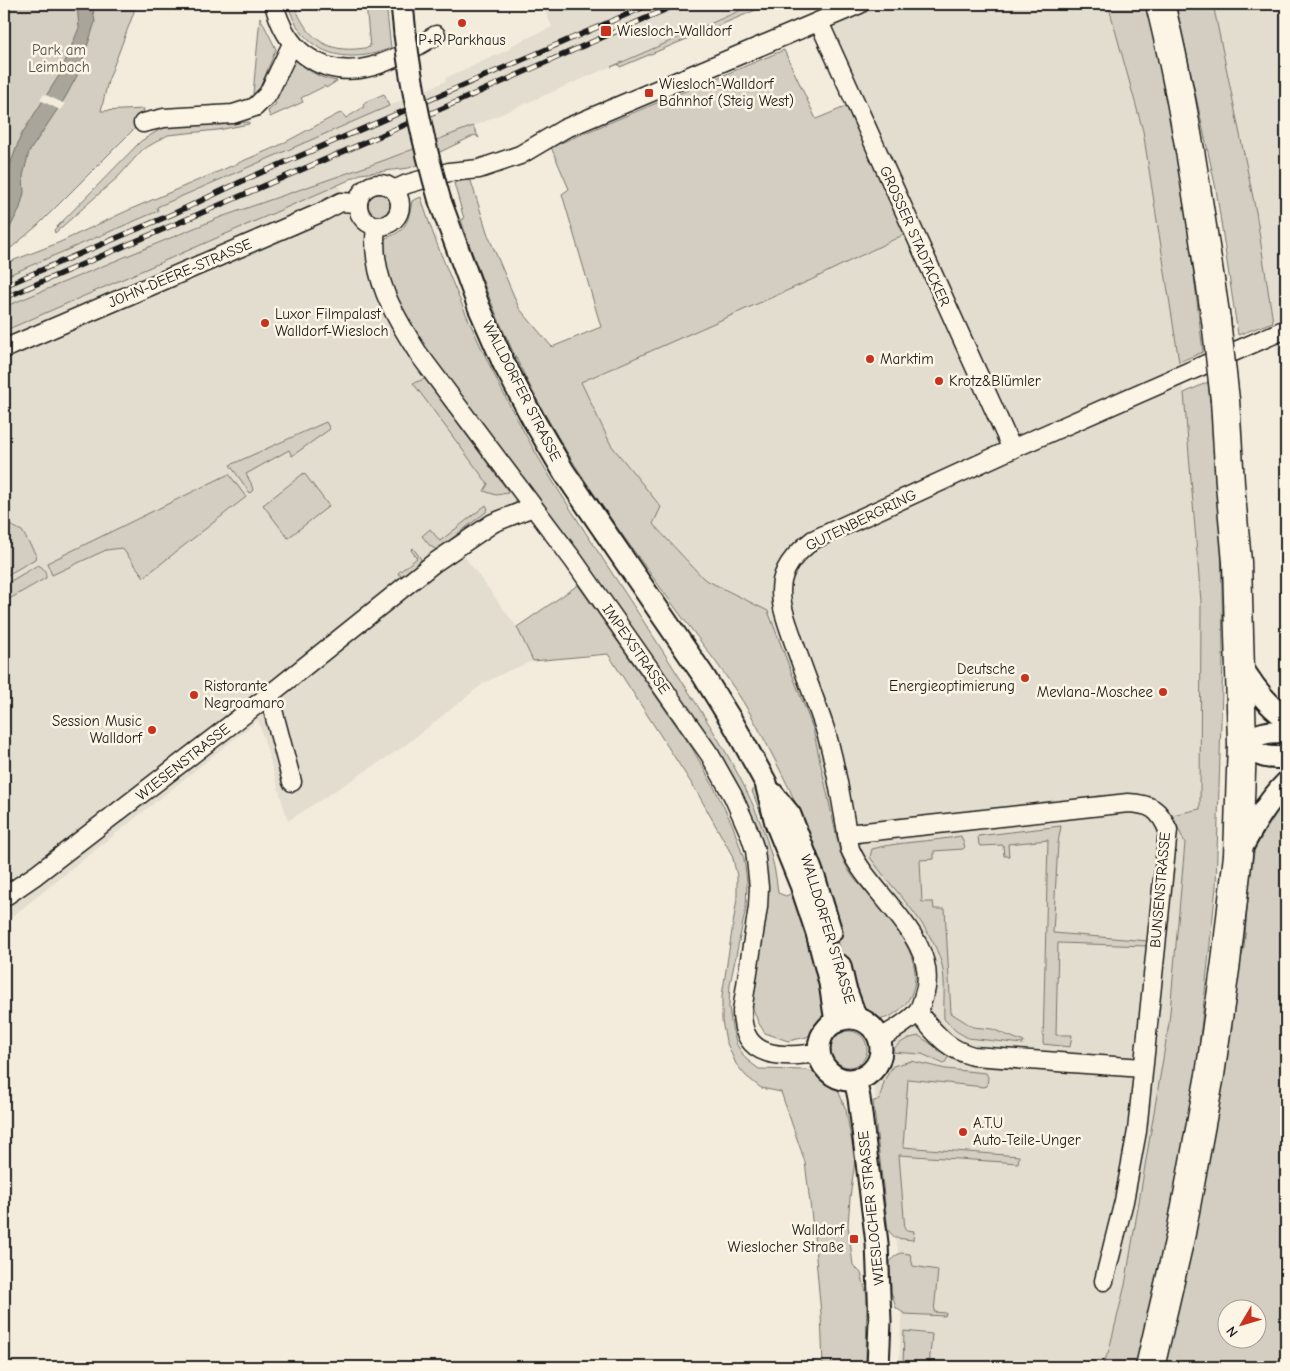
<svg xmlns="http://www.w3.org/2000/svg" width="1290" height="1371" font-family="'Comic Neue',sans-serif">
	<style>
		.built { fill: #e3ddcf }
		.green { fill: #d3cec1; stroke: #78756e; fill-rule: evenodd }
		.water { fill: #aaa59b; stroke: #716e68 }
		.pier { fill: #f3ecdd }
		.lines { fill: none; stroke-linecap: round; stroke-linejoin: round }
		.minor-casing { stroke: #1c1c1c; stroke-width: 21 }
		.tertiary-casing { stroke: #1c1c1c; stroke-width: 25 }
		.primary-casing { stroke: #1c1c1c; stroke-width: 31 }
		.minor { stroke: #fcf5e5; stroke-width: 18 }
		.tertiary { stroke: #fcf5e5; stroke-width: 21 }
		.primary { stroke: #fcf5e5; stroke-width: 28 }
		.rail-casing { stroke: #1c1c1c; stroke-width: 5.5 }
		.rail { stroke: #fcf5e5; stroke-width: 4; stroke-dasharray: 11; stroke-linecap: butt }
		.tertiary-bridge-casing { stroke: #1c1c1c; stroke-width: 25; stroke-linecap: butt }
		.primary-bridge-casing { stroke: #1c1c1c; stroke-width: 31; stroke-linecap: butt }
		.tertiary-bridge { stroke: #fcf5e5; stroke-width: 21 }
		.primary-bridge { stroke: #fcf5e5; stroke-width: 28 }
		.poi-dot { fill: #c8321e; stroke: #fcf5e5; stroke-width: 2 }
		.labels { text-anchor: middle; stroke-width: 5; stroke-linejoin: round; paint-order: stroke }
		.poi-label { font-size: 15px; fill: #1c1c1c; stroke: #fcf5e5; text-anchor: start }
		.park-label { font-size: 15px; fill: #53514e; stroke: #fcf5e5 }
		.street-label { font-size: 15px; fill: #1c1c1c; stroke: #fcf5e5 }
	</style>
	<rect width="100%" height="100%" fill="#f3ecdd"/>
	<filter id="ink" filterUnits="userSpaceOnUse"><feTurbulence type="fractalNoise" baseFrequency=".02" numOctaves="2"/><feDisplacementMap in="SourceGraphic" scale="10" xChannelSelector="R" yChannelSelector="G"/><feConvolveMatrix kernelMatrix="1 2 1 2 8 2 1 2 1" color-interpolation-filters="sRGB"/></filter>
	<g filter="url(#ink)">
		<g class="built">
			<polygon points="542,4 755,4 467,129 385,160 221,217 4,307 4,277 158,211 157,207 446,81 445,78 510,49 510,46 552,27"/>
			<polygon points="874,4 1108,4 1143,131 1184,393 1201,602 1200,809 1172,815 1185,842 1169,1023 1125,1285 1104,1367 899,1367 903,1280 881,1149 874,1086 894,1043 914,1027 904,1007 910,998 913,961 898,930 846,865 840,852 813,729 768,611 704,579 653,523 660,507 611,445 581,381 811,280 907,233 825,51 835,21"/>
			<polygon points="1213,4 1286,4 1286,408 1256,212"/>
			<polygon points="338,185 369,243 535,506 496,530 462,553 517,627 533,661 508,671 484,683 403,747 288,821 258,720 4,923 4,331 167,257 232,231"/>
		</g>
		<g class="green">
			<polygon points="4,4 132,4 134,12 108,81 101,111 144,109 142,120 138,125 38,225 4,254"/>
			<path d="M288,4h6c14,38 37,51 76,43l-4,-43h20l5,44c-45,18 -89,7 -103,-44z"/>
			<polygon points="755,4 770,4 620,67 618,64 611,67"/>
			<path d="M1108,4h37c33,113 44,231 58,348l-24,10 -36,-231z"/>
			<polygon points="1176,4 1213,4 1256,212 1273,322 1238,335 1216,189"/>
			<polygon points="260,17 276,49 257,96 253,94"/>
			<path d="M784,50l32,69 34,-14 57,128 -96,47 -230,102 30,63 50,62 -8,17 51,55 64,32 45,118 27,123c4,9 7,17 13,25 22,26 70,70 61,109 -3,13 -11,23 -23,30 -34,17 -46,-42 -51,-64 -8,-31 -17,-62 -27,-93 -8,-27 -15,-54 -28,-79 -11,-22 -22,-44 -34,-65 -21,-36 -47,-69 -72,-102 -35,-48 -72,-98 -104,-148 -48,-76 -86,-159 -114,-245l3,-1 -10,-36 16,-5 18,57 31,73 33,39 49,-20 -39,-133 7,-5 -18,-42z"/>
			<path d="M293,56c14,14 24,22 44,25l-11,7 -1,-2 -24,12 2,4 -33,15 -2,-6 8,-7 -3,-5z"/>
			<polygon points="384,94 389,106 157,207 158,211 4,277 4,264 58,243 131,209 278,146 338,114 342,113 346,118 364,107 363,105 365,102"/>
			<polygon points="249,122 249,124 218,130 168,135 142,150 119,176 55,233 54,230 141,141 164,127"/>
			<polygon points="473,126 479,138 475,135 438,153 439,157 409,168 360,174 347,181 4,331 4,307 221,217 385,160"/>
			<circle cx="379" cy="205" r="11"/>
			<path d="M421,197c9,31 21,60 33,89 28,67 60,132 98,194 44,70 91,139 135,209 38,60 85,133 91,204l8,3 10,-5 16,55 14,66 -5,11 -14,14 -19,4 -23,-8 -7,-11 -7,-19 16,-115 -4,-40 -301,-441 -64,-101 -29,-63c30,-9 38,-9 43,-42z"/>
			<polygon points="425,379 508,491 508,493 496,495 484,491 488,484 413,383"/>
			<polygon points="1208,382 1217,451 1221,532 1223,656 1216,887 1194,1096 1157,1289 1138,1367 1102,1367 1109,1350 1125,1285 1169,1023 1185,843 1172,815 1200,809 1201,602 1184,393"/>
			<polygon points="326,422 330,429 292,456 289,450 246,474 251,483 253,490 250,493 230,465"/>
			<polygon points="304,473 329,506 288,538 263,505"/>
			<polygon points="229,474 246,497 144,577 122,548 106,550 52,575 47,563"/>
			<polygon points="486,505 488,509 486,512 437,550 430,546 422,536 430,529 440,541"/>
			<polygon points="4,522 22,531 36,555 35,559 4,577"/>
			<polygon points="413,548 421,559 421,562 405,576 399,575 398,573 417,558 411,550"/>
			<path d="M38,565c6,3 8,6 8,13l-42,24v-17z"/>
			<polygon points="578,585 692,748 715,789 733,826 744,859 747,882 746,908 730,984 729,1007 732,1028 737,1045 746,1059 759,1069 807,1070 826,1078 838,1090 846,1110 855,1160 850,1198 848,1225 853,1265 861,1273 867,1296 866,1367 823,1367 821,1314 814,1236 805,1162 781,1092 761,1088 746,1076 736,1064 726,1041 722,1021 722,996 737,898 737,876 732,855 697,792 608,654 533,661 517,627"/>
			<polygon points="755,789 794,884 788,884 752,791"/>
			<path d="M1286,795v572h-123l68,-371 13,-48 5,-62 6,-40 8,-21zM1228,1308h30v30h-30z"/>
			<polygon points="1061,826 1058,843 1053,933 1148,941 1147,946 1058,943 1056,1035 1072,1035 1070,1047 1043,1044 1048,840 1008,844 1009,856 1004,856 1003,845 981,846 979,845 978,836"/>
			<path d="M961,836l4,11 -2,2 -29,2v8l-14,1 2,42h11l1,7h11l6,104 22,14 19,2 32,13 -1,2 -55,-6 -12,-7 -12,-12c-1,-17 2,-36 -2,-54 -12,-43 -48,-73 -72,-108l2,-8c29,-8 59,-7 89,-13z"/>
			<circle cx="849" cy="1049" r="18"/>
			<path d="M919,1036l30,20 -5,8 -22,-10 -31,-2c8,-10 16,-14 28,-16z"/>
			<polygon points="911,1061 946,1069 986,1073 988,1077 987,1086 984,1087 908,1079 903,1147 1019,1156 1018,1163 899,1155 905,1230 914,1231 913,1240 895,1238 888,1230 873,1101 879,1100 885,1079 893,1066"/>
			<polygon points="901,1253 910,1254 913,1266 938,1270 934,1312 946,1313 945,1316 905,1314 896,1308 891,1292 890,1262 895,1256"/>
			<polygon points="904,1331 932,1334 929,1367 903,1367"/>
		</g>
		<polygon class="water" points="77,4 92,4 95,22 79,72 65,98 29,152 23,176 24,193 20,208 4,239 4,209 8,193 10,165 21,135 60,74 79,28"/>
		<polygon class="pier" points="44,94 65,104 60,110 40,100"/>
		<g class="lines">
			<defs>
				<g id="minor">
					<path d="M274,4c5,19 15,39 31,51 44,33 91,4 131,-20"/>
					<polyline points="819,22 1012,449"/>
					<polyline points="143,123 164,118 233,114 255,107 268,94 292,44"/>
					<circle cx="379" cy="205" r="21"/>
					<polyline points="394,190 407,184 449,172 479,169 520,155 564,129 860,4"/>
					<path d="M376,226c-6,50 17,87 42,127l156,208 136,194 23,41 16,36 6,18 4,37 -1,20 -16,104c0,50 41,46 78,42"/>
					<polyline points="4,349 320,213 341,202 357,203"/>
					<polyline points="269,695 292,782"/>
					<path d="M847,834l281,-31c23,1 31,6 40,27l-31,301 -13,70 -20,80"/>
					<polyline points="4,897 36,875 264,699 434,563 493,523 533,507"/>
					<path d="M917,1012c19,21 27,36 56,44l170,12"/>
					<path d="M880,1039c11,-8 28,-16 37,-27 3,-4 5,-10 6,-14 22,-56 -55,-104 -73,-149 -8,-41 -13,-83 -26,-123 -10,-29 -21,-57 -31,-86 -6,-19 -15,-38 -11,-59 4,-18 17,-30 31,-41l199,-91 274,-120"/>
				</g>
				<g id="tertiary">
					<polyline points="402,4 405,34"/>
					<polyline points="440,201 479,307 504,364 533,419 564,472 703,675 734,725 766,783 776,823 801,885 817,933 830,983 836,1022"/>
					<path d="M1240,664c12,21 26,40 46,54"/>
					<path d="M1286,732c-19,-1 -28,1 -44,12 17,12 24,15 44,13"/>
					<polyline points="772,793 790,815 815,880 831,932"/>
					<path d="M1239,853c13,-25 27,-50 47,-70"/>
					<polyline points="840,966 845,988 856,1018"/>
					<circle cx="850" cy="1049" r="31"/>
					<polyline points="855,1079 859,1098 877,1243 880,1321 878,1367"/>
				</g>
				<g id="primary">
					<path d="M1160,4c26,104 40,210 56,316"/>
					<polyline points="1150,1367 1181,1233 1210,1075 1226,962 1238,855 1242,744 1237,562 1230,484 1225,400"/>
				</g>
			</defs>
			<use href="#minor" class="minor-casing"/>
			<use href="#tertiary" class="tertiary-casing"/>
			<use href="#primary" class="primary-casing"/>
			<use href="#minor" class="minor"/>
			<use href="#tertiary" class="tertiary"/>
			<use href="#primary" class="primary"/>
			<defs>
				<g id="rail">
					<polyline points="4,286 175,213 251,177 651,4"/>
					<polyline points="4,298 375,138 678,4"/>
				</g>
			</defs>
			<use href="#rail" class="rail-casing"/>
			<use href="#rail" class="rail"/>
			<defs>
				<path id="tertiary-bridge" d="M405,34c7,57 19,112 35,167"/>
				<polyline id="primary-bridge" points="1216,320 1225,400"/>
			</defs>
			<use href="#tertiary-bridge" class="tertiary-bridge-casing"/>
			<use href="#primary-bridge" class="primary-bridge-casing"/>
			<use href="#tertiary-bridge" class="tertiary-bridge"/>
			<use href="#primary-bridge" class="primary-bridge"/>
		</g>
	</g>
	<g class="poi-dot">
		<circle cx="462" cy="23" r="5"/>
		<rect x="600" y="25" width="12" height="12" rx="2.5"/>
		<rect x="644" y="88" width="10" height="10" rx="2.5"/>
		<circle cx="265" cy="323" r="5"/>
		<circle cx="870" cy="359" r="5"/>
		<circle cx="939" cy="381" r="5"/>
		<circle cx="1025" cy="678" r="5"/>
		<circle cx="1163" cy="692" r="5"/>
		<circle cx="194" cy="695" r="5"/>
		<circle cx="152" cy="730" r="5"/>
		<circle cx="963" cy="1132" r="5"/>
		<rect x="849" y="1234" width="10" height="10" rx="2.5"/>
	</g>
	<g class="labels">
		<g class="poi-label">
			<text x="617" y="36">Wiesloch-Walldorf</text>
			<text x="462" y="45" text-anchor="middle">P+R Parkhaus</text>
			<text x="659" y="89">Wiesloch-Walldorf<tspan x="659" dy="17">Bahnhof (Steig West)</tspan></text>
			<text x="275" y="319">Luxor Filmpalast<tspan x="275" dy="17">Walldorf-Wiesloch</tspan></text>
			<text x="880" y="364">Marktim</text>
			<text x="949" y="386">Krotz&amp;Blümler</text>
			<text x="1015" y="674" text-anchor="end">Deutsche<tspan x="1015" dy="17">Energieoptimierung</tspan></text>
			<text x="204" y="691">Ristorante<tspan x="204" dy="17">Negroamaro</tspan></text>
			<text x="1153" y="697" text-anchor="end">Mevlana-Moschee</text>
			<text x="142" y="726" text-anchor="end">Session Music<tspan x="142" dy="17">Walldorf</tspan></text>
			<text x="973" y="1128">A.T.U<tspan x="973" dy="17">Auto-Teile-Unger</tspan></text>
			<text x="844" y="1235" text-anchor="end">Walldorf<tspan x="844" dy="17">Wieslocher Straße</tspan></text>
		</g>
		<g class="park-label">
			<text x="59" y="55">Park am<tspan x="59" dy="17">Leimbach</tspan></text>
		</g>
		<g class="street-label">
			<text transform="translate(915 236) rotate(66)" y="5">GROSSER STADTACKER</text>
			<text transform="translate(180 273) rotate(-23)" y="5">JOHN-DEERE-STRASSE</text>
			<text transform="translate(522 391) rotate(63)" y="5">WALLDORFER STRASSE</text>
			<text transform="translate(861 520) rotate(-26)" y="5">GUTENBERGRING</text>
			<text transform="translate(636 649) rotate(55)" y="5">IMPEXSTRASSE</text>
			<text transform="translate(183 762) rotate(-38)" y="5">WIESENSTRASSE</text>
			<text transform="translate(1160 890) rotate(-85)" y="5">BUNSENSTRASSE</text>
			<text transform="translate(828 929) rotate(73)" y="5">WALLDORFER STRASSE</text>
			<text transform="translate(871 1208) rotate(-96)" y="5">WIESLOCHER STRASSE</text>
		</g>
	</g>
	<rect width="1290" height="1371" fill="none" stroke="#fcf5e5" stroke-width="20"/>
	<rect x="10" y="10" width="1270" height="1351" fill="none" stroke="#1c1c1c" stroke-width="2" filter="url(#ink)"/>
	<g transform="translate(1242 1324) rotate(232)"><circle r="24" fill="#fcf5e5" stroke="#a29e95"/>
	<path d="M0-4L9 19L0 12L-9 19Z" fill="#c8321e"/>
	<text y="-8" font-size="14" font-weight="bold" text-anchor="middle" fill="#1c1c1c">N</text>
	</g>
</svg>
